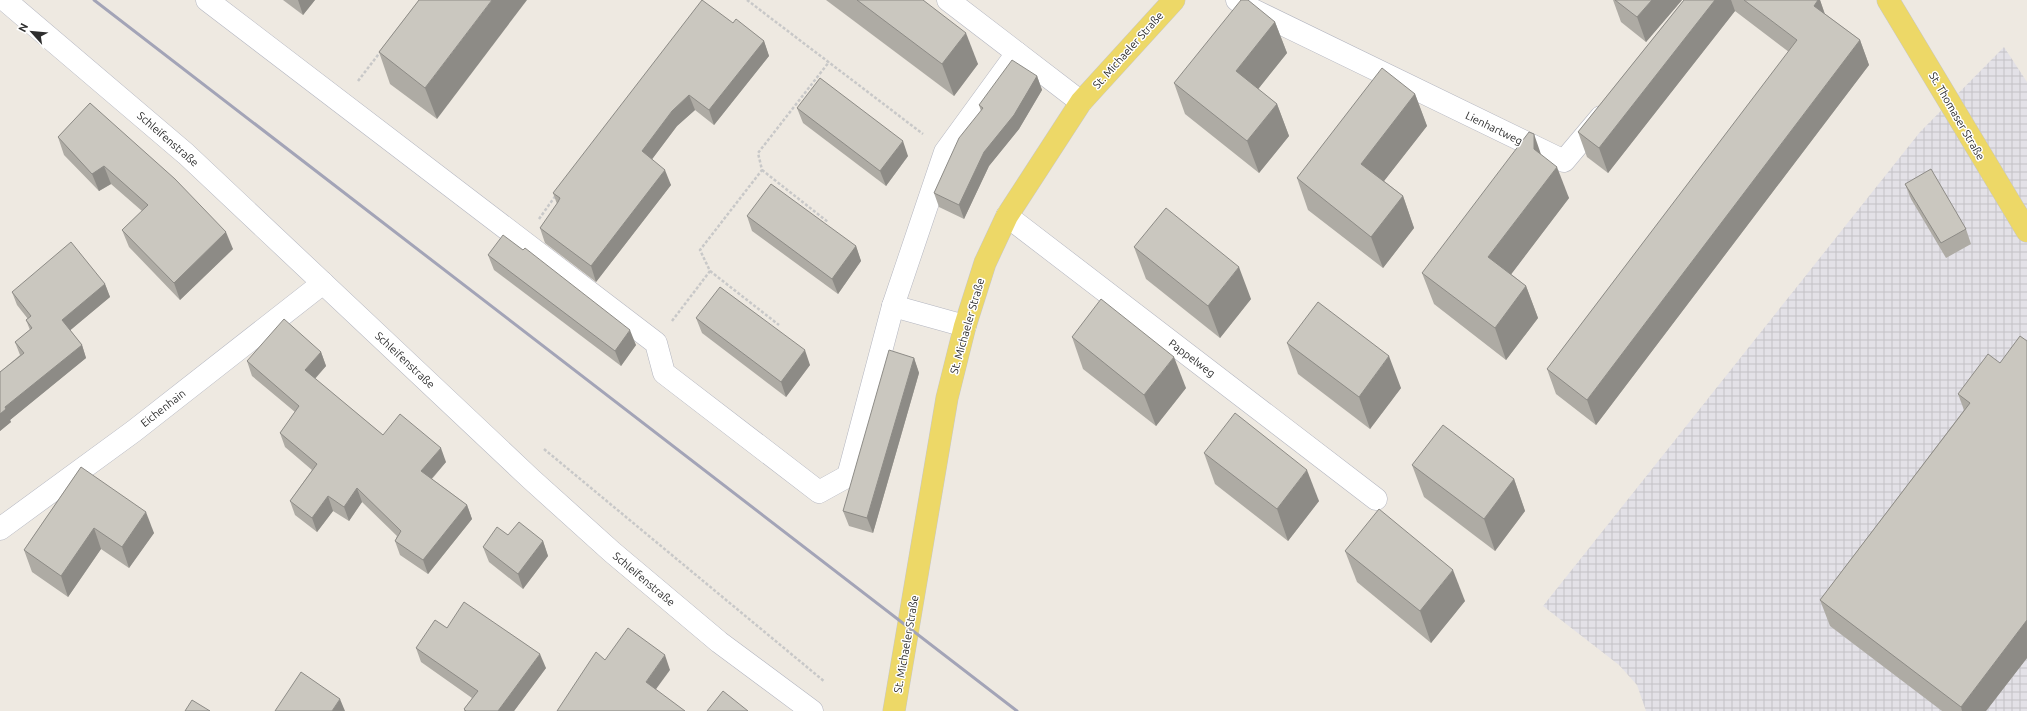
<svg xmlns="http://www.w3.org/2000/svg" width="2027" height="711" font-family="Ubuntu,sans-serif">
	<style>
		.industrial { fill: url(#industrial-grid) }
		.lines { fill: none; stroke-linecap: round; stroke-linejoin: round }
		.minor-casing { stroke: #b4b6c0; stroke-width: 23 }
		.major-casing { stroke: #c8c8c8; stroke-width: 23 }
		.path { stroke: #c8c8c8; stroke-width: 2.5; stroke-dasharray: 3 2; stroke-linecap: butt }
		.minor { stroke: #fff; stroke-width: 22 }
		.major { stroke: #edd867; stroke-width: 22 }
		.rail { stroke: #a3a4b7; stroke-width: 3 }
		.wall { fill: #aeaba4 }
		.shaded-wall { fill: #8d8b86 }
		.building { fill: #cac7bf; stroke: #8d8b86 }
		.labels { text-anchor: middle; stroke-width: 3; stroke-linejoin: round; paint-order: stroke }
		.street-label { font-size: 11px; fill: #2d2d2d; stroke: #fff }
	</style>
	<defs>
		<pattern id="industrial-grid" width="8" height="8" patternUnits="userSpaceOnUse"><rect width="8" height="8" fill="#e3e1e7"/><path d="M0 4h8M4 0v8" fill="none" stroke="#c3c1c6"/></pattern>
	</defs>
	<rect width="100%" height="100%" fill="#eee9e1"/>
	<polygon class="industrial" points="2004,47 2027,82 2027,711 1646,711 1637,685 1619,665 1543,606 1920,132"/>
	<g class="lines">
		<defs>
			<g id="minor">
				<polyline points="5,0 186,154 531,479 612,552 719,642 812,711"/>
				<polyline points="207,0 656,343 664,373 819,492 848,476 893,306 945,152 1017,53"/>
				<polyline points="948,0 1081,102"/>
				<polyline points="1237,0 1245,6 1564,161 1601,117"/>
				<polyline points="1007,216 1376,499"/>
				<polyline points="893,306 965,326"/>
				<polyline points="0,529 134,431 323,283"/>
			</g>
			<g id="major">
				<polyline points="1888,0 2027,231"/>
				<polyline points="894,711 947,398 965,326 985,263 1007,216 1081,102 1174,0"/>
			</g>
		</defs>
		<use href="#minor" class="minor-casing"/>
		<use href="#major" class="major-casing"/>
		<g class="path">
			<polyline points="747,0 923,134"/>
			<polyline points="358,81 381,51"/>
			<polyline points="762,170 828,222"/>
			<polyline points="539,219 556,195"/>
			<polyline points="710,271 779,325"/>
			<polyline points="672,321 710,271 700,250 762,170 758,153 829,62"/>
			<polyline points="544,449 825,682"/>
		</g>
		<use href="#minor" class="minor"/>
		<use href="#major" class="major"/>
		<polyline class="rail" points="94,0 1017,711"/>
	</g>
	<g class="wall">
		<polygon points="283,0 315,0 303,15"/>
		<polygon points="419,0 437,119 390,84 379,52"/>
		<polygon points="826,0 923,0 978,64 954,96"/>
		<polygon points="1613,0 1682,0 1646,42 1621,22"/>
		<polygon points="1684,0 1820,0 1825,14 1860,40 1869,65 1596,425 1556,394 1547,369 1789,52 1735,11 1608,173 1587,157 1578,132"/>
		<polygon points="1275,22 1287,53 1258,89 1277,104 1289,136 1259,173 1185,114 1174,83"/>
		<polygon points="733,23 764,41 769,56 714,125 695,110 677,126 652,159 671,185 596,282 545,243 540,228 557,204 553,193"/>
		<polygon points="1037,76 1042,90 1019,129 989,166 964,219 939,207 934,193 981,111 979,105"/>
		<polygon points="1415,94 1427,126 1384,181 1403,196 1414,228 1383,268 1308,210 1297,178"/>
		<polygon points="90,103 233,249 180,300 129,247 122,230 142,211 111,184 99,191 64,155 58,137"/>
		<polygon points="797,108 908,156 886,186 803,123"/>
		<polygon points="1541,155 1569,198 1511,274 1526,286 1538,318 1506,360 1434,304 1422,273"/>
		<polygon points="1905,184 1966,229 1971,244 1946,258 1911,199"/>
		<polygon points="747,216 856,246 861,261 838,294 752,231"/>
		<polygon points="1134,247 1251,299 1220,338 1146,279"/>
		<polygon points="488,255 636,345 621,366 494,270"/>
		<polygon points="105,284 110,297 70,330 82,345 86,358 10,420 11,422 0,431 0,372 20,355 15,342 30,330 26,320 28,319 17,305 12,292"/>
		<polygon points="696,318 810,365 786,397 702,333"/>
		<polygon points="1072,337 1186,388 1156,426 1083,369"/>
		<polygon points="2027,341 2027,658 1986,711 1942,711 1830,626 1820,600 1964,410 1958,394 2000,363"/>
		<polygon points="1287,343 1401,388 1370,429 1298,374"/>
		<polygon points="321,352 326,366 315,379 383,435 446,462 432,479 467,505 472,519 428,574 400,555 395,541 397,536 362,502 349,521 333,511 317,532 295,515 290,501 312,470 285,447 280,433 295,412 252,376 247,361"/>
		<polygon points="914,358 919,373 873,533 849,526 843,511"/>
		<polygon points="1204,453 1319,501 1288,541 1215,484"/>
		<polygon points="1412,465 1514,479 1525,511 1495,551 1424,497"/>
		<polygon points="81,467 154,533 129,568 101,549 68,597 32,572 24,550"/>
		<polygon points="508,535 543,541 548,556 523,589 489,562 483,547"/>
		<polygon points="1345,551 1465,601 1431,643 1357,582"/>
		<polygon points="447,628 546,668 514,711 464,711 464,709 472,698 421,662 416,648"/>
	</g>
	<g class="shaded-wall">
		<polygon points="298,0 315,0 303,15"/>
		<polygon points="492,0 527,0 437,119 425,88"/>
		<polygon points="1652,0 1682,0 1646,42 1637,17"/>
		<polygon points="1715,0 1731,0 1735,11 1608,173 1599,148"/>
		<polygon points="1818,0 1820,0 1828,24 1814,6"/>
		<polygon points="1275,22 1287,53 1247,103 1236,71"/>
		<polygon points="966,33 978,64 954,96 942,64"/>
		<polygon points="1860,40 1869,65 1596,425 1587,400"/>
		<polygon points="764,41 769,56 714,125 709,110"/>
		<polygon points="1037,76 1042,90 1019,129 989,166 964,219 959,205 984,152"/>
		<polygon points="1415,94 1427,126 1373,195 1361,164"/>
		<polygon points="689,95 695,110 677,126 647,166 642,151 672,111"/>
		<polygon points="1277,104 1289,136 1259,173 1247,141"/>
		<polygon points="1534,134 1545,166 1534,149"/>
		<polygon points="903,141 908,156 886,186 880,171"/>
		<polygon points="104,166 111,184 99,191 92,174"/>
		<polygon points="1557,167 1569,198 1500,289 1488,257"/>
		<polygon points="665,170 671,185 596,282 591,266"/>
		<polygon points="1403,196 1414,228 1383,268 1371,237"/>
		<polygon points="226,232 233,249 180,300 174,283"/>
		<polygon points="856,246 861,261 838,294 832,279"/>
		<polygon points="1239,267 1251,299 1220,338 1208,306"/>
		<polygon points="105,284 110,297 67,333 62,320"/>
		<polygon points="1526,286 1538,318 1506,360 1495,328"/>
		<polygon points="630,330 636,345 621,366 615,351"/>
		<polygon points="82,345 86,358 10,420 11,422 0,431 0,414 5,407"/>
		<polygon points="805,350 810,365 786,397 781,382"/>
		<polygon points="321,352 326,366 310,384 305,370"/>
		<polygon points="1389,356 1401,388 1370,429 1359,397"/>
		<polygon points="1174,357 1186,388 1156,426 1144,395"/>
		<polygon points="914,358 919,373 873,533 867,518"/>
		<polygon points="441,448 446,462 426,485 421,471"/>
		<polygon points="1307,470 1319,501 1288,541 1277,509"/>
		<polygon points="1514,479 1525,511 1495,551 1484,519"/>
		<polygon points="357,488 362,502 349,521 344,507"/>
		<polygon points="328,496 333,511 317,532 312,518"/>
		<polygon points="467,505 472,519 428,574 423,560"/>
		<polygon points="146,512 154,533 129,568 122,547"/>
		<polygon points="94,528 101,549 68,597 61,576"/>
		<polygon points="543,541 548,556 523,589 518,574"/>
		<polygon points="1453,570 1465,601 1431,643 1420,611"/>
		<polygon points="2027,620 2027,658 1986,711 1962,711 1961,707"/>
		<polygon points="540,654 546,668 514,711 498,711"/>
		<polygon points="665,655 670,670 651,696 646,682"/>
		<polygon points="340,699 345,711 332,711"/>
	</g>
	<g class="building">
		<polygon points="419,0 492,0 425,88 379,52"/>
		<polygon points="702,0 733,23 736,19 764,41 709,110 689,95 672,111 642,151 665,170 591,266 540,228 558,202 560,198 553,193"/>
		<polygon points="857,0 923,0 966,33 942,64"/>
		<polygon points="1241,0 1248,0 1275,22 1236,71 1277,104 1247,141 1174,83"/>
		<polygon points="1615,0 1652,0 1637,17"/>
		<polygon points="1684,0 1715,0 1599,148 1578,132"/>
		<polygon points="1744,0 1818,0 1814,6 1860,40 1587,400 1547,369 1797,40"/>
		<polygon points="1012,60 1037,76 1014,115 984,152 959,205 934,193 959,138 983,108 979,105"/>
		<polygon points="1382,68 1415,94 1361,164 1403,196 1371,237 1297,178"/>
		<polygon points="820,78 903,141 880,171 797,108"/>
		<polygon points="90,103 175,179 226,232 174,283 122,230 148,205 104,166 92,174 58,137"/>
		<polygon points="1529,132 1534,134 1534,149 1557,167 1488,257 1526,286 1495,328 1422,273"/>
		<polygon points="1931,169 1966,229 1941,243 1905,184"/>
		<polygon points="771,184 856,246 832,279 747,216"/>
		<polygon points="1166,208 1239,267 1208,306 1134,247"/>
		<polygon points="503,235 523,250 525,248 630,330 615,351 488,255"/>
		<polygon points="71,242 105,284 62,320 82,345 5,407 6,409 0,414 0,372 24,353 15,342 32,328 26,320 31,316 12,292"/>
		<polygon points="720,287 805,350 781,382 696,318"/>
		<polygon points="1101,299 1174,357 1144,395 1072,337"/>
		<polygon points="1318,302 1389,356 1359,397 1287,343"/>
		<polygon points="284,319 321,352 305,370 383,435 400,414 441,448 421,471 467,505 423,560 395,541 401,531 357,488 344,507 328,496 312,518 290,501 317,464 280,433 299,406 247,361"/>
		<polygon points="2020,336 2027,341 2027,620 1961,707 1820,600 1970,403 1958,394 1988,354 2000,363"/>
		<polygon points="889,350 914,358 867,518 843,511"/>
		<polygon points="1235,413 1307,470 1277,509 1204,453"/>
		<polygon points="1443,425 1514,479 1484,519 1412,465"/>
		<polygon points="81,467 146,512 122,547 94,528 61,576 24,550"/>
		<polygon points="1379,509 1453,570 1420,611 1345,551"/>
		<polygon points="519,522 543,541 518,574 483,547 497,527 508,535"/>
		<polygon points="464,602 540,654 498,711 466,711 464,709 478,691 416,648 435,620 447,628"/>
		<polygon points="628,628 665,655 646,682 685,711 557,711 596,652 605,660"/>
		<polygon points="301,672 340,699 332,711 275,711"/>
		<polygon points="723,691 748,711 707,711"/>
		<polygon points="192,700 210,711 185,711"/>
	</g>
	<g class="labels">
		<g class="street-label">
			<text transform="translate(1128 50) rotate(-48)" y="4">St. Michaeler Straße</text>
			<text transform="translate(1957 116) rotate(60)" y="4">St. Thomaser Straße</text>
			<text transform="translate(1494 128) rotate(26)" y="4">Lienhartweg</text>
			<text transform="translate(168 139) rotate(41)" y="4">Schleifenstraße</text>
			<text transform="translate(967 326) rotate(-74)" y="4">St. Michaeler Straße</text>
			<text transform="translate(1192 358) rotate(37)" y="4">Pappelweg</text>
			<text transform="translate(405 360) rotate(43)" y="4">Schleifenstraße</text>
			<text transform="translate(163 408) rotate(-38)" y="4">Eichenhain</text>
			<text transform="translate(644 579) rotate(40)" y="4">Schleifenstraße</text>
			<text transform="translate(906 644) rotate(-80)" y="4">St. Michaeler Straße</text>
		</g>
	</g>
	<g transform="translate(32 32) rotate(297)" stroke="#ffffff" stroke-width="3" paint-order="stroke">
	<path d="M0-3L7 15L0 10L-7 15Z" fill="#2d2d2d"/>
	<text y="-6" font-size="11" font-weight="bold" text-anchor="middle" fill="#2d2d2d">N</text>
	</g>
</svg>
